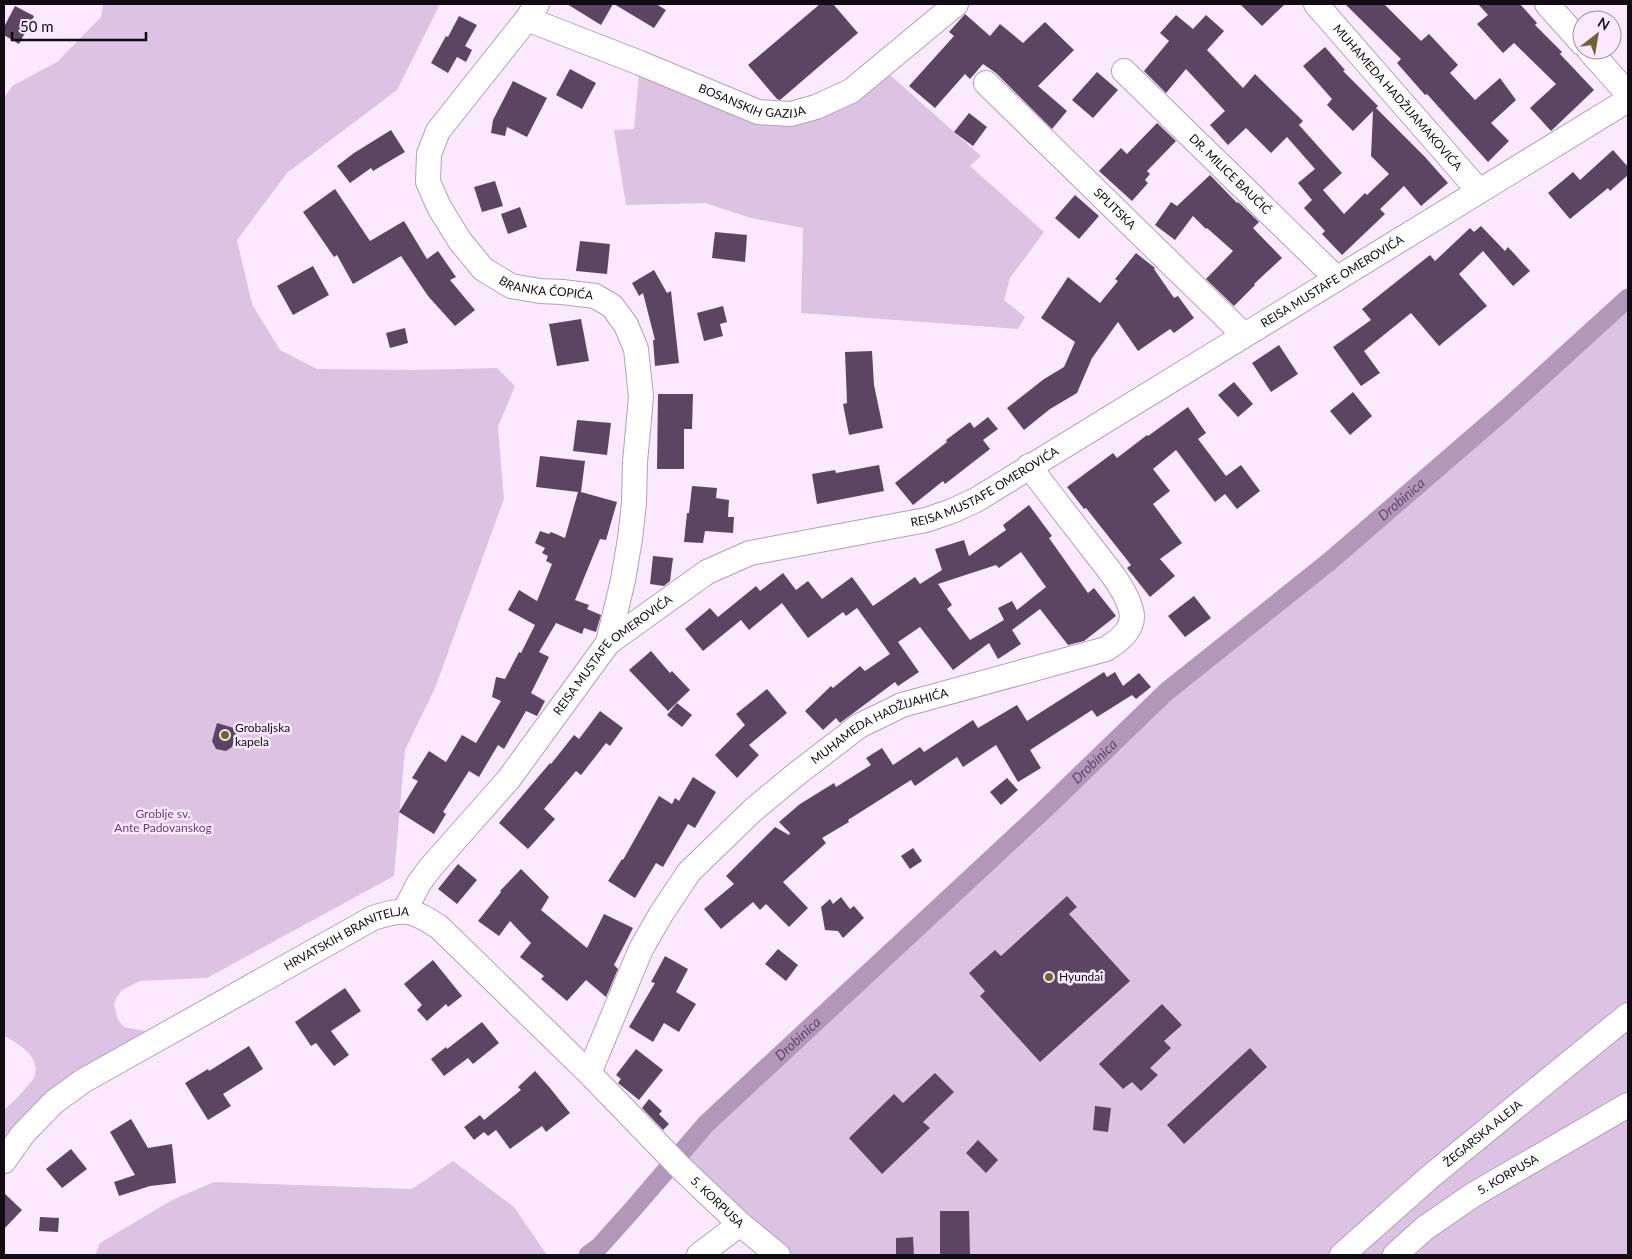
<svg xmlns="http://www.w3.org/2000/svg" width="1632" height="1259" font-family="Lato,sans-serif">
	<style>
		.green { fill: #dcc3e4 }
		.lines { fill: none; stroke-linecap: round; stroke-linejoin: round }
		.canal { stroke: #b198b9; stroke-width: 19 }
		.building { fill: #5b4562; fill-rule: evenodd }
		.minor-casing { stroke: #b3a0b9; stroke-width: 26 }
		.minor { stroke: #fff; stroke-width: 24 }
		.poi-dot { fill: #6b6633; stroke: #fae9ff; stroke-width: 2 }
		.labels { text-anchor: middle; stroke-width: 5; stroke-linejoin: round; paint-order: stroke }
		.street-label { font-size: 12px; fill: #120b14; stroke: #fae9ff }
		.poi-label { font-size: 12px; fill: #120b14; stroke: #fae9ff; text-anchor: start }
		.park-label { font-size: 12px; fill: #664270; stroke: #fae9ff }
		.water-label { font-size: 14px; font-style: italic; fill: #654270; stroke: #fae9ff }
	</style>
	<rect width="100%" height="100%" fill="#fae9ff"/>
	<g class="green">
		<path d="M103,4h337l-43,86 -110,83 -50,67 15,64 28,46 37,19 98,1 82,-2 18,18 -17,41 6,72 -69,189 -30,62 -11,126 -187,102 -67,3 -18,9 -5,7 -3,7 4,16 6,7 44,8 -164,115v-40c7,-6 14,-13 20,-20 3,-4 8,-8 10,-13 8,-20 -16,-34 -30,-41v-938l8,-12 45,-24 44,-45z"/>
		<polygon points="640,63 791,114 880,66 981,156 970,166 1044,232 1010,278 1004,300 1025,317 1018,329 801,313 803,228 751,218 705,203 626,205 614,130 634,129"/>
		<polygon points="1623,303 1628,307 1628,1255 778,1255 670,1167 706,1124 1046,808 1166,692 1234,639 1386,513 1507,408"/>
		<polygon points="453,1161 514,1207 547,1255 95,1255 100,1243 172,1200 214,1182 412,1189"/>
	</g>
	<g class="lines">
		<path class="canal" id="s1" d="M588,1255l11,-8 34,-38 73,-85 340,-316 120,-116 164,-131 177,-153 121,-110"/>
	</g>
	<g class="building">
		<polygon points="567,4 613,4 601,25"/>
		<polygon points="614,4 656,4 666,10 654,28"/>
		<polygon points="820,4 833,4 858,33 780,100 777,99 748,65"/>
		<polygon points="1240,4 1285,4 1262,26"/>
		<polygon points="1345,4 1384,4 1421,41 1429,34 1458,65 1450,73 1475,100 1500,78 1516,100 1491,123 1509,141 1488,162 1427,94 1425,95 1397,63 1401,59"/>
		<polygon points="1478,4 1520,4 1537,23 1535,25 1562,52 1560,54 1594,90 1551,131 1530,108 1556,84 1514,43 1503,53 1477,24 1488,15"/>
		<polygon points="15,6 34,16 19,44 4,35 4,27"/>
		<polygon points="965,14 990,36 1000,24 1023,43 1045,22 1074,50 1038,86 1067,111 1052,129 996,73 983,64 970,79 965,74 935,108 909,86 954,36 949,32"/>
		<polygon points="1176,15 1193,29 1206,15 1224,31 1207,50 1243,88 1255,74 1303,121 1299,125 1342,173 1323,190 1344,214 1365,193 1367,195 1389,174 1371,156 1373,111 1353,131 1327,105 1332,99 1303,66 1325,47 1345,70 1343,71 1378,106 1376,108 1425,157 1448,183 1421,206 1404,186 1380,209 1385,214 1342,255 1322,234 1325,231 1304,208 1312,200 1298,183 1315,169 1287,137 1271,153 1246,128 1228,145 1210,125 1225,111 1186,69 1166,93 1144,71 1169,41 1160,33"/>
		<polygon points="459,16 477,25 465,46 472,50 466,62 457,57 448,73 431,63 446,36 448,37"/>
		<polygon points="570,69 596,83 582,109 556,95"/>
		<polygon points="1097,72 1118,90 1093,118 1072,100"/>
		<polygon points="513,81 547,98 527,137 507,127 505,136 491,133 493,120"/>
		<polygon points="969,113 987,127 973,146 954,132"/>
		<polygon points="1157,123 1176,141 1147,171 1150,174 1145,180 1148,183 1132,201 1099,171 1121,148 1127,154"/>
		<polygon points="391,130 405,152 373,171 371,168 350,183 337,166 354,153"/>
		<polygon points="1613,150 1628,167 1628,175 1610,191 1608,188 1570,219 1548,193 1573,172 1580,180"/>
		<polygon points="1210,175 1237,203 1238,202 1259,222 1253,228 1282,258 1254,284 1255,285 1234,306 1206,279 1233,251 1207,228 1206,229 1193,216 1175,240 1155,225 1171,202 1177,206"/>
		<polygon points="495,181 503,206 482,212 474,187"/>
		<polygon points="335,189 370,241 404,221 427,259 438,251 456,277 450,280 475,310 455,326 428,296 401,256 353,284 337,255 334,257 303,212"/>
		<polygon points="1075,195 1099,216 1079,239 1055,218"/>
		<polygon points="520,207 527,227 508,234 501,214"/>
		<polygon points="1481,226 1505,251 1508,247 1530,271 1513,286 1483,251 1459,274 1487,306 1439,346 1411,313 1364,351 1380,373 1361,386 1333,347 1371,320 1362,309 1430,255 1435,261 1470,228 1474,232"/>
		<polygon points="715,232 747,235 745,262 712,258"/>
		<polygon points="580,241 610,244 607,274 576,271"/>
		<polygon points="1136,253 1155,268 1154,269 1174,298 1178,296 1194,318 1174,333 1170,329 1138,351 1118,322 1092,358 1077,393 1050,409 1024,430 1007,408 1044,379 1064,367 1075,342 1041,318 1068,277 1100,303 1118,281 1115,279"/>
		<polygon points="313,266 329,295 293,315 277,286"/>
		<polygon points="654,270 667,293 671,291 679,363 655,366 653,340 655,340 643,293 639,296 632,283"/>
		<polygon points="723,306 727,322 720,324 723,336 704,341 697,313"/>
		<polygon points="581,319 589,361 557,366 549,324"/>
		<polygon points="405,328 408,343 390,348 386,333"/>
		<polygon points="1279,345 1298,374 1271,392 1252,363"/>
		<polygon points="872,351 874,385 883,428 849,435 843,404 847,403 845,352"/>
		<polygon points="1234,382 1253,404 1238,417 1218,395"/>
		<polygon points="1353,392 1372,416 1350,435 1330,411"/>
		<polygon points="658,394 693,394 692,429 684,429 684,469 657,469"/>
		<polygon points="1188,407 1206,433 1198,439 1226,476 1241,465 1260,491 1237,509 1225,494 1215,502 1176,450 1153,469 1170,491 1153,504 1182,543 1160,559 1175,576 1150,597 1127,568 1131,565 1086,508 1084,509 1067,487 1113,453 1117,458 1147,435 1148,436"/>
		<polygon points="988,417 998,429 983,440 990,449 945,484 943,481 913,505 895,483 947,442 946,440 970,422 974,428"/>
		<polygon points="577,420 611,423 607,455 573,451"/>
		<polygon points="540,456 585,461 581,492 617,502 606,540 600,539 575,600 589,605 587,609 601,615 596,632 584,628 582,634 556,623 539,652 549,657 531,693 545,701 537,716 526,711 504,749 498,745 479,777 469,771 443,812 446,814 434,834 399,812 418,781 412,778 429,751 446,762 462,735 476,743 501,701 492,697 496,677 505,679 519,652 521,653 535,625 508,610 519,590 537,601 552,564 546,561 548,556 542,553 545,548 535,543 540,531 549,534 551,532 565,538 578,492 536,487"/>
		<polygon points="879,465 884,491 817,504 812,474 835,470 836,473"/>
		<polygon points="692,486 717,488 716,498 729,500 728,517 734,517 733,533 705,531 703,543 684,542 687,513 689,513"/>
		<path d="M1029,505l23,31 -3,2 39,55 6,-5 22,28 -32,25 -16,4 -28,-36 -28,21 9,14 -23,15 -9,-16 -36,27 -33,-43 -22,15 21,30 -21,14 -3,-4 -55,41 -4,-5 -13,12 -18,-19 26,-25 2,2 27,-22 5,5 25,-17 -33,-46 -11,8 -3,-4 -35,26 -26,-35 -33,27 -8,-10 -38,31 -18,-22 25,-21 8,9 38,-31 4,5 23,-18 13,17 12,-9 14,18 30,-22 21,29 42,-29 5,7 22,-14 -7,-21 29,-9 5,16 37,-26 -3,-5zM1021,552l25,35 -29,23 -5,-9 -14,7 6,12 -34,20 -23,-31 5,-4 -14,-21 58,-19 3,3z"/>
		<polygon points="653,556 673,558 670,581 664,586 650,584"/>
		<polygon points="1194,596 1211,618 1185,637 1168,616"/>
		<polygon points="651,651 670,673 672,671 690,690 668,711 629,670"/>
		<polygon points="1104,672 1107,677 1115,672 1123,686 1139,673 1151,687 1136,699 1132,695 1097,717 1092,710 1030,750 1041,768 1018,782 996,745 963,767 957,757 915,786 911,780 848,820 849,822 822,838 826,843 783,882 808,908 789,927 766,904 760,910 753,902 721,929 704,909 734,884 726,876 775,827 789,835 790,833 779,822 800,804 834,783 836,787 871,765 866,758 882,748 893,765 920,747 924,752 973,720 978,728 1017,705 1027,721"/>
		<polygon points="767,689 787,713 749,745 759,755 737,778 715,755 745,725 736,714"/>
		<polygon points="677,703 692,715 682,727 667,715"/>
		<polygon points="600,711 623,728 610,746 606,743 581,775 576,771 544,809 555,819 528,849 499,823 550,763 551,764 574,735 579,739"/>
		<polygon points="217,723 237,729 232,747 226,751 216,749 212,741"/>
		<polygon points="693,777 716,792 695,828 688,824 663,867 656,863 635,898 608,881 622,859 623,860 659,796 672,804 675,798 679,801"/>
		<polygon points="1007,778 1018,790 1001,805 990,792"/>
		<polygon points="913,848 922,861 910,869 901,856"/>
		<polygon points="458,864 477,880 457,904 438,889"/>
		<polygon points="521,869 549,897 541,910 587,948 604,914 633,928 614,965 618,969 606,997 586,980 567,1001 541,979 544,976 520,957 531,943 510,921 499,936 478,921 501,892 500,891"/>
		<polygon points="1067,896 1077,907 1069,914 1130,981 1040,1062 980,996 985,991 969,973 995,950 1001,956"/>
		<polygon points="841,897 850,909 854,906 864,918 843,938 838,931 825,930 821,907 830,899 833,904"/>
		<polygon points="778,949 798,965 786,981 765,964"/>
		<polygon points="665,956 688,969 676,992 696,1004 679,1032 664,1023 653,1042 629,1027 655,983 651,982"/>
		<polygon points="433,960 462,996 448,1007 446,1004 427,1021 417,1010 422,1005 404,984"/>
		<polygon points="345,988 361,1011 331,1031 349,1055 334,1066 316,1043 311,1046 295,1022"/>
		<polygon points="1162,1004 1182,1025 1164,1041 1171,1048 1150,1068 1158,1075 1141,1091 1132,1082 1123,1089 1099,1064"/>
		<polygon points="482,1022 499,1043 473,1064 468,1058 444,1076 431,1059 446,1047 447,1049"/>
		<polygon points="249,1046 263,1069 223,1094 231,1106 208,1120 185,1083 208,1069 209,1071"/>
		<polygon points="1250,1048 1267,1067 1184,1144 1167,1125"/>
		<polygon points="636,1049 663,1070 639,1100 618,1083 621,1079 616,1075"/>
		<polygon points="535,1071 550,1088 570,1113 546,1132 542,1126 510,1149 496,1130 488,1136 484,1132 474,1140 464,1127 480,1115 484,1120 521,1090 518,1087"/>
		<polygon points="935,1073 954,1092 923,1122 930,1128 882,1174 849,1138 894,1094 903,1103"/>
		<polygon points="649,1099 662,1111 659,1114 669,1124 663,1130 642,1108"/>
		<polygon points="1095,1106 1111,1108 1108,1132 1093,1130"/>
		<polygon points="131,1119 148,1148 172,1144 176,1183 150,1186 119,1196 114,1182 135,1175 110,1132"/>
		<polygon points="978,1140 998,1160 986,1173 966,1153"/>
		<polygon points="71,1149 87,1169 62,1188 46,1169"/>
		<polygon points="4,1193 22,1210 4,1229"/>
		<polygon points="940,1211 969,1211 970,1255 940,1255"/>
		<polygon points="40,1217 59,1218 58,1232 39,1231"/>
		<polygon points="913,1237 914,1255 896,1255 896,1238"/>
	</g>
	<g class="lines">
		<defs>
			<g id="minor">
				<path id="s2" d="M537,4l-10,15 -89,112 -9,23 -1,28 11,25 21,34 23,28 28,17 29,5 22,1 33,4 17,10 14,19 10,24 5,48 -6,65 -1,41 -4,36 -7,41 -15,63"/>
				<path id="s3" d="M1316,4l163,187"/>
				<polyline points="1547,4 1582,43"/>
				<path id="s4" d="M527,19l113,44 118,49 33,2 25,-7 35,-16 105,-87"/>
				<polyline points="1589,50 1628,94"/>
				<path id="s5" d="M1124,71l212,207"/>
				<path id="s6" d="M986,83l258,252"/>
				<path id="s7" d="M405,910l14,-27 12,-16 77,-87 100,-137 99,-71 43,-19 176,-33 26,-9 24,-11 652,-400"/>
				<path id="s8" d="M589,1073l52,-124 20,-35 28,-42 64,-62 41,-34 65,-50 43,-21 204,-56c14,-9 30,-21 25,-39 -5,-21 -26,-45 -39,-62 -21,-27 -42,-54 -63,-82"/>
				<path id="s9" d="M4,1161l19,-27 31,-32 29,-21 290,-163c31,-10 39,-9 66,9l150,146 92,95 59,56 38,31"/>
				<polyline points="699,1255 740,1224"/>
				<path id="s10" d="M1342,1255l89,-79 197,-161"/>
				<path id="s11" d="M1395,1255l30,-27 48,-33 155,-90"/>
			</g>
		</defs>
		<use href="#minor" class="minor-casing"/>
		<use href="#minor" class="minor"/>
	</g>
	<g class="poi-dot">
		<circle cx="225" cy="735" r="5"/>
		<circle cx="1049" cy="977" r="5"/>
	</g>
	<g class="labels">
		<g class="street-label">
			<text dy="4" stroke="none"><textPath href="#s4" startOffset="241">BOSANSKIH GAZIJA</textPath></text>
			<text dy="4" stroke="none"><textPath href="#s3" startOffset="124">MUHAMEDA HADŽIJAMAKOVIĆA</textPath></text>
			<text dy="4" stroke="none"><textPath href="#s5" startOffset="148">DR. MILICE BAUČIĆ</textPath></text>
			<text dy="4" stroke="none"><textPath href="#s6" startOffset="180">SPLITSKA</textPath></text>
			<text dy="4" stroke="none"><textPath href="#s7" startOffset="1156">REISA MUSTAFE OMEROVIĆA</textPath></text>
			<text dy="4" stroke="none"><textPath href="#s2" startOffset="385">BRANKA ĆOPIĆA</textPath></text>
			<text dy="4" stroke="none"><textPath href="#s7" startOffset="751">REISA MUSTAFE OMEROVIĆA</textPath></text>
			<text dy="4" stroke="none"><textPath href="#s7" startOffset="331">REISA MUSTAFE OMEROVIĆA</textPath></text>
			<text dy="4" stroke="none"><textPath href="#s8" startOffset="468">MUHAMEDA HADŽIJAHIĆA</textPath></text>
			<text dy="4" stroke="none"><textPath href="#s9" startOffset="414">HRVATSKIH BRANITELJA</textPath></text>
			<text dy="4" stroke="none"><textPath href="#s10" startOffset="186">ŽEGARSKA ALEJA</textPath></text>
			<text dy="4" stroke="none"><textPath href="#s11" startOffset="139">5. KORPUSA</textPath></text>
			<text dy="4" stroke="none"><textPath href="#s9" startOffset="908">5. KORPUSA</textPath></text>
		</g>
		<g class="poi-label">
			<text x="235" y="732">Grobaljska<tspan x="235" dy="14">kapela</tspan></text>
			<text x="1059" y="981">Hyundai</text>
		</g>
		<g class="park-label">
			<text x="163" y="818">Groblje sv.<tspan x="163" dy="14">Ante Padovanskog</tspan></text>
		</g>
		<g class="water-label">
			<text dy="5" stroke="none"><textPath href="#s1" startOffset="1112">Drobinica</textPath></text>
			<text dy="5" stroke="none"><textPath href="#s1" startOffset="708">Drobinica</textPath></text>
			<text dy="5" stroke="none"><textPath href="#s1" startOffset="302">Drobinica</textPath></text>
		</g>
	</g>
	<rect width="1632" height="1259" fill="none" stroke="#120b14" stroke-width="10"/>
	<g transform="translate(1597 35) rotate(31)"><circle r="24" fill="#fae9ff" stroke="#9d90a1"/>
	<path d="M0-4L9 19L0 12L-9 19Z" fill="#6b6633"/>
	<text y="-8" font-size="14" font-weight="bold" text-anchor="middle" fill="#120b14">N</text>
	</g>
	<path d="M12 32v8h134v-8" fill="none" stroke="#120b14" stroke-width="2.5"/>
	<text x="20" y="32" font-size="15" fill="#120b14" stroke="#fae9ff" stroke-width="4" paint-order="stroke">50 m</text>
</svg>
